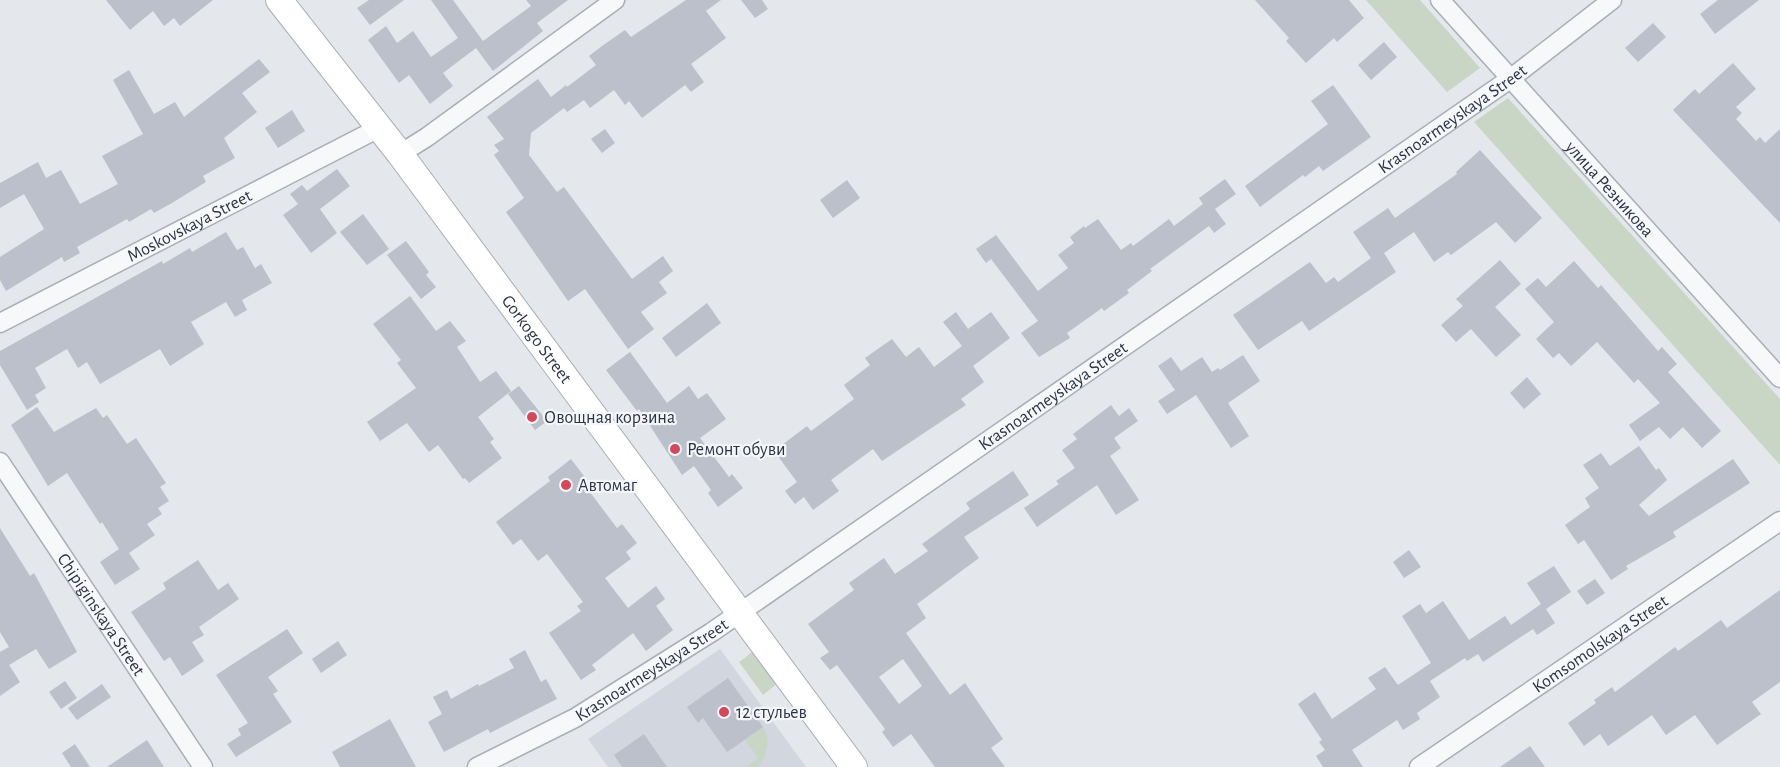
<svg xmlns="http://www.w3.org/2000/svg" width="1780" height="767" font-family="'Alegreya Sans',sans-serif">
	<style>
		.built { fill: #d2d6de }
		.green { fill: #c9d6c5 }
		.building { fill: #bbc0ca; fill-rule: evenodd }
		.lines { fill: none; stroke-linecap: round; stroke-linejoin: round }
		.minor-casing { stroke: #a9aeb7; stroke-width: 21 }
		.secondary-casing { stroke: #a9aeb7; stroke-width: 28 }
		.minor { stroke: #f7f8fa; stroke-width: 18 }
		.secondary { stroke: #fff; stroke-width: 26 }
		.poi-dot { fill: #d1495b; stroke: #f4f6f9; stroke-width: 2 }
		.labels { text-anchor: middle; stroke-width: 4.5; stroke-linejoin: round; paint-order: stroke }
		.street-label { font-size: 18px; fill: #2b3445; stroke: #f4f6f9 }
		.poi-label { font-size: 18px; fill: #2b3445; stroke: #f4f6f9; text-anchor: start }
	</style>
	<rect width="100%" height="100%" fill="#e4e7ec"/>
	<polygon class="built" points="720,649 806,767 608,767 588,739"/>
	<g class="green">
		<polygon points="1366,0 1420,0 1480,68 1447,92"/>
		<polygon points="1508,98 1780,399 1780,465 1474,122"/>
		<polygon points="754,651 778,683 763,695 739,662"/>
		<path d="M763,727c8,13 5,29 -6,40h-11l12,-9 -13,-18z"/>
	</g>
	<g class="building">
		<polygon points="106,0 213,0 180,26 174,18 164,26 153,11 130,30"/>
		<polygon points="369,0 404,0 370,25 357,8"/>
		<polygon points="431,0 453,0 483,41 531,6 526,0 568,0 537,23 543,31 493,71 476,48 443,73 453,86 430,104 409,75 399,83 368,40 386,26 397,43 413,31 431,57 458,38"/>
		<polygon points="686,0 721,0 706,11 726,38 691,64 704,82 691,92 685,85 642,118 629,101 625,105 614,90 590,108 584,100 567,112 564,108 531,133 529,155 557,192 564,187 632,279 663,256 673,271 659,282 667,293 641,312 654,329 628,349 585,289 568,301 506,212 524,198 494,155 499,151 494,145 504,139 487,117 538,79 551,97 566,85 567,87 596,65 589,56 602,46 625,30 631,37"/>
		<polygon points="741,0 762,0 768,9 755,18"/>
		<polygon points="1255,0 1349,0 1364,18 1337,42 1334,38 1306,63 1286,41 1289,38"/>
		<polygon points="1718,0 1759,0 1715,34 1700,14"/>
		<polygon points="1653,23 1666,37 1638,62 1625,48"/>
		<polygon points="1384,42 1397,57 1371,80 1358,65"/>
		<polygon points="259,59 270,72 242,93 257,112 224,138 235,158 203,176 206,182 172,203 154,213 151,209 129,222 127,219 77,247 80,253 64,262 62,257 6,291 0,280 0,257 44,229 24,194 0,208 0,183 38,162 46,178 61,170 80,204 118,184 102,156 143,134 113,80 129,70 154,114 175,102 184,117"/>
		<polygon points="1733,63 1756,89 1736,107 1742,113 1736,119 1756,141 1760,137 1765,143 1780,129 1780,223 1673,110 1695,89 1699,94"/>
		<polygon points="1333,85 1371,137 1323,171 1319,166 1305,177 1303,175 1260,207 1245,186 1328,124 1311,101"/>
		<polygon points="292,110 305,131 278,148 265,128"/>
		<polygon points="605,129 615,143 602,153 591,139"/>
		<polygon points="1480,150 1542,218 1515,243 1496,222 1451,255 1448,252 1434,262 1414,232 1384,253 1396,272 1309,331 1302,321 1258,350 1233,315 1310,262 1326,283 1334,277 1338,282 1371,258 1353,232 1388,208 1395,218 1457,174 1456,172"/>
		<polygon points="337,169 350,186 320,209 337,233 311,253 283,215 298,204 290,194 302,185 307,191"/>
		<polygon points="1225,179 1236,194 1215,209 1226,224 1214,233 1209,226 1150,269 1152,271 1127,290 1129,293 1104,311 1102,308 1067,333 1070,338 1039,357 1021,333 1038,321 991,259 986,263 976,249 996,235 1038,291 1068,268 1058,255 1074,243 1070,237 1084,226 1085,228 1098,219 1121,250 1131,243 1133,246 1169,219 1174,226 1203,204 1199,198"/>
		<polygon points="847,180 860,198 833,218 820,200"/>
		<polygon points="363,214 389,249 367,265 340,232"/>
		<polygon points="226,232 237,250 243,247 255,268 261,264 272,283 242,300 247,310 235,317 226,302 191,322 204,344 170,366 160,349 100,384 87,362 78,368 67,349 35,368 46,388 35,395 39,402 27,410 0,365 0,351 162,261 163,264 190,248 192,252"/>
		<polygon points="406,241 429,272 426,275 436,287 421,299 387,255"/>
		<polygon points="1500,260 1521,284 1495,307 1521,335 1496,357 1471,329 1456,342 1441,325 1463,306 1456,299"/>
		<polygon points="1574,261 1598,288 1601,285 1658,351 1662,347 1677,364 1668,372 1721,431 1702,448 1683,427 1670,439 1659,427 1640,441 1629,425 1660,403 1638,379 1634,383 1597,342 1571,366 1559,353 1553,358 1536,339 1554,322 1525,289 1538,278 1546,287"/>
		<polygon points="410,296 436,331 450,321 466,341 457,347 480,382 496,371 511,391 478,417 494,439 490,442 502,458 469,483 465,478 463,479 438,445 429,452 407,423 380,441 367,422 416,388 397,363 401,360 373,324"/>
		<polygon points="707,303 721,323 676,357 662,338"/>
		<polygon points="956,312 968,329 991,312 1010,338 973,366 984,382 961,399 966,405 882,461 873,449 831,480 839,491 813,510 804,497 795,504 785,491 797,482 774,451 807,426 811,431 854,399 844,385 870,365 865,358 892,339 906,357 919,347 934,367 962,346 943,322"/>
		<polygon points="630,352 667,403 689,386 698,399 707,393 726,419 700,438 729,477 732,474 743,488 718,507 708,493 711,490 694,466 682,475 639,409 637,411 606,370"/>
		<polygon points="1243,355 1260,381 1228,403 1249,436 1231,448 1196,395 1167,414 1158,401 1175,390 1158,366 1171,357 1181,371 1202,357 1212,372 1218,368 1220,370"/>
		<polygon points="1527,377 1541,394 1524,409 1510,393"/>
		<polygon points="519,386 547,421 535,430 508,394"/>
		<polygon points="1111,405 1119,416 1129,408 1138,421 1114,438 1121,448 1110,456 1139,500 1116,515 1097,485 1037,527 1024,508 1059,484 1056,481 1075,468 1062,450 1077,439 1073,434"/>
		<polygon points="37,407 54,432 96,408 103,418 107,415 127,444 136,438 166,483 160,487 169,501 158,508 162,514 147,524 155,535 129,553 140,569 115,585 100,562 119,549 102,522 100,524 67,473 48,486 11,425"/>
		<polygon points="1639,446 1656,470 1659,468 1667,480 1639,505 1649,516 1733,459 1750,483 1673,532 1676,537 1626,566 1628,569 1611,580 1584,540 1578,544 1565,525 1590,507 1585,498 1599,488 1583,465 1601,453 1610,466"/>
		<polygon points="571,459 584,476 580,479 617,528 622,524 637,543 626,552 631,559 605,578 628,608 656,586 665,599 656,606 673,630 646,651 633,633 592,665 596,670 581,680 549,633 581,611 577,606 583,602 547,554 538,561 521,539 513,545 496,522 550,481 548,477"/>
		<path d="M1013,471l16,24 -65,42 15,21 -62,46 9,14 -20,15 44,62 15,-12 38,56 -12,9 14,19h-70l-24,-33 -18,13 -11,-15 3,-3 -48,-64 -7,5 -10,-12 9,-6 -21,-28 46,-34 -5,-7 35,-25 11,16 33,-23 -6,-7 48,-35 -4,-6zM903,659l19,27 -23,18 -20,-27z"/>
		<polygon points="0,528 30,576 34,573 77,652 49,669 36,649 9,665 20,682 0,696 0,652 9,647 0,632"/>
		<polygon points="1409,550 1421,567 1404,578 1393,562"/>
		<polygon points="198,560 218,590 228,583 239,599 199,627 204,635 192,642 204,661 182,676 170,657 164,661 131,612 166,589 163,583"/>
		<polygon points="1554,566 1571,592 1546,609 1555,623 1537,635 1533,629 1483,662 1478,654 1467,661 1465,658 1430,681 1440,697 1417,713 1420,719 1403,730 1397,720 1352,750 1363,767 1323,767 1316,756 1325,750 1319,742 1322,740 1298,704 1315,692 1332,719 1376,689 1368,678 1385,667 1398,685 1431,663 1402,616 1420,604 1426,613 1443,601 1469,640 1505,616 1511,625 1541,604 1527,583"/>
		<polygon points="1595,579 1605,593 1587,605 1577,591"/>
		<polygon points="1780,590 1780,682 1752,702 1761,714 1717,745 1695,715 1666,735 1652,715 1608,746 1600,734 1584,746 1568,723 1596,703 1594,700 1612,687 1615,692 1675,647 1678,651 1721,620 1727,628"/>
		<polygon points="287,629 303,653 268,677 278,691 273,694 292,722 236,757 227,744 241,735 238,729 248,723 216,675"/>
		<polygon points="338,641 347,655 321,673 312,659"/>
		<polygon points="525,650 541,682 546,679 557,699 490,733 488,729 444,752 428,722 442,714 433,697 447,690 451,699 478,684 479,686 514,668 509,659"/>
		<polygon points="728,678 763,727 727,752 703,718 698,723 687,707"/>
		<polygon points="65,681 77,698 61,709 49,692"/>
		<polygon points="102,684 111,697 77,720 68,708"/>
		<polygon points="390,719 416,767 340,767 332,752"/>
		<polygon points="644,734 667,767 622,767 614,755"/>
		<polygon points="147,740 164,767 107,767"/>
		<polygon points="75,744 90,767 71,767 62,753"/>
		<polygon points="1530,746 1545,767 1500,767"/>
	</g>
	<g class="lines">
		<defs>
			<g id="minor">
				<path id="s1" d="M1440,0l340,378"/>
				<polyline points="400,154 427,137 615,0"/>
				<path id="s2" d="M0,323l379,-195"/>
				<path id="s3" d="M0,462l203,305"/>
				<path id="s4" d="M477,767l98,-49 137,-86 798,-553 102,-79"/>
				<path id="s5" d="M1419,767l361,-246"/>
			</g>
			<g id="secondary">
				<path id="s6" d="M279,0l121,154 454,613"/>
			</g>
		</defs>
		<use href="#minor" class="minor-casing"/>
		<use href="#secondary" class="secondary-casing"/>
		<use href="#minor" class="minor"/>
		<use href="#secondary" class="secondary"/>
	</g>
	<g class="poi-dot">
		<circle cx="532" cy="417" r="6"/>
		<circle cx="675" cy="449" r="6"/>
		<circle cx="566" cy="485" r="6"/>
		<circle cx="724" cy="712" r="6"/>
	</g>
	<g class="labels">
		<g class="street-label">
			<text dy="6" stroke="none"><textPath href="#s4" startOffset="1172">Krasnoarmeyskaya Street</textPath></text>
			<text dy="6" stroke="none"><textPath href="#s1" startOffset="254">улица Резникова</textPath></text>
			<text dy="6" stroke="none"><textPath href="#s2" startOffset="213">Moskovskaya Street</textPath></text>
			<text dy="6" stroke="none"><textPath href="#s6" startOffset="426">Gorkogo Street</textPath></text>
			<text dy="6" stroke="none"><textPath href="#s4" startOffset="686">Krasnoarmeyskaya Street</textPath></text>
			<text dy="6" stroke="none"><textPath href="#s3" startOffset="183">Chipiginskaya Street</textPath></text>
			<text dy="6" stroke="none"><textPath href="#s5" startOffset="219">Komsomolskaya Street</textPath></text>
			<text dy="6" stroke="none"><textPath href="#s4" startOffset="200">Krasnoarmeyskaya Street</textPath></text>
		</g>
		<g class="poi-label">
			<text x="544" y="423">Овощная корзина</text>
			<text x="687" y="455">Ремонт обуви</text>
			<text x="578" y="491">Автомаг</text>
			<text x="736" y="718">12 стульев</text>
		</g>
	</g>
</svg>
